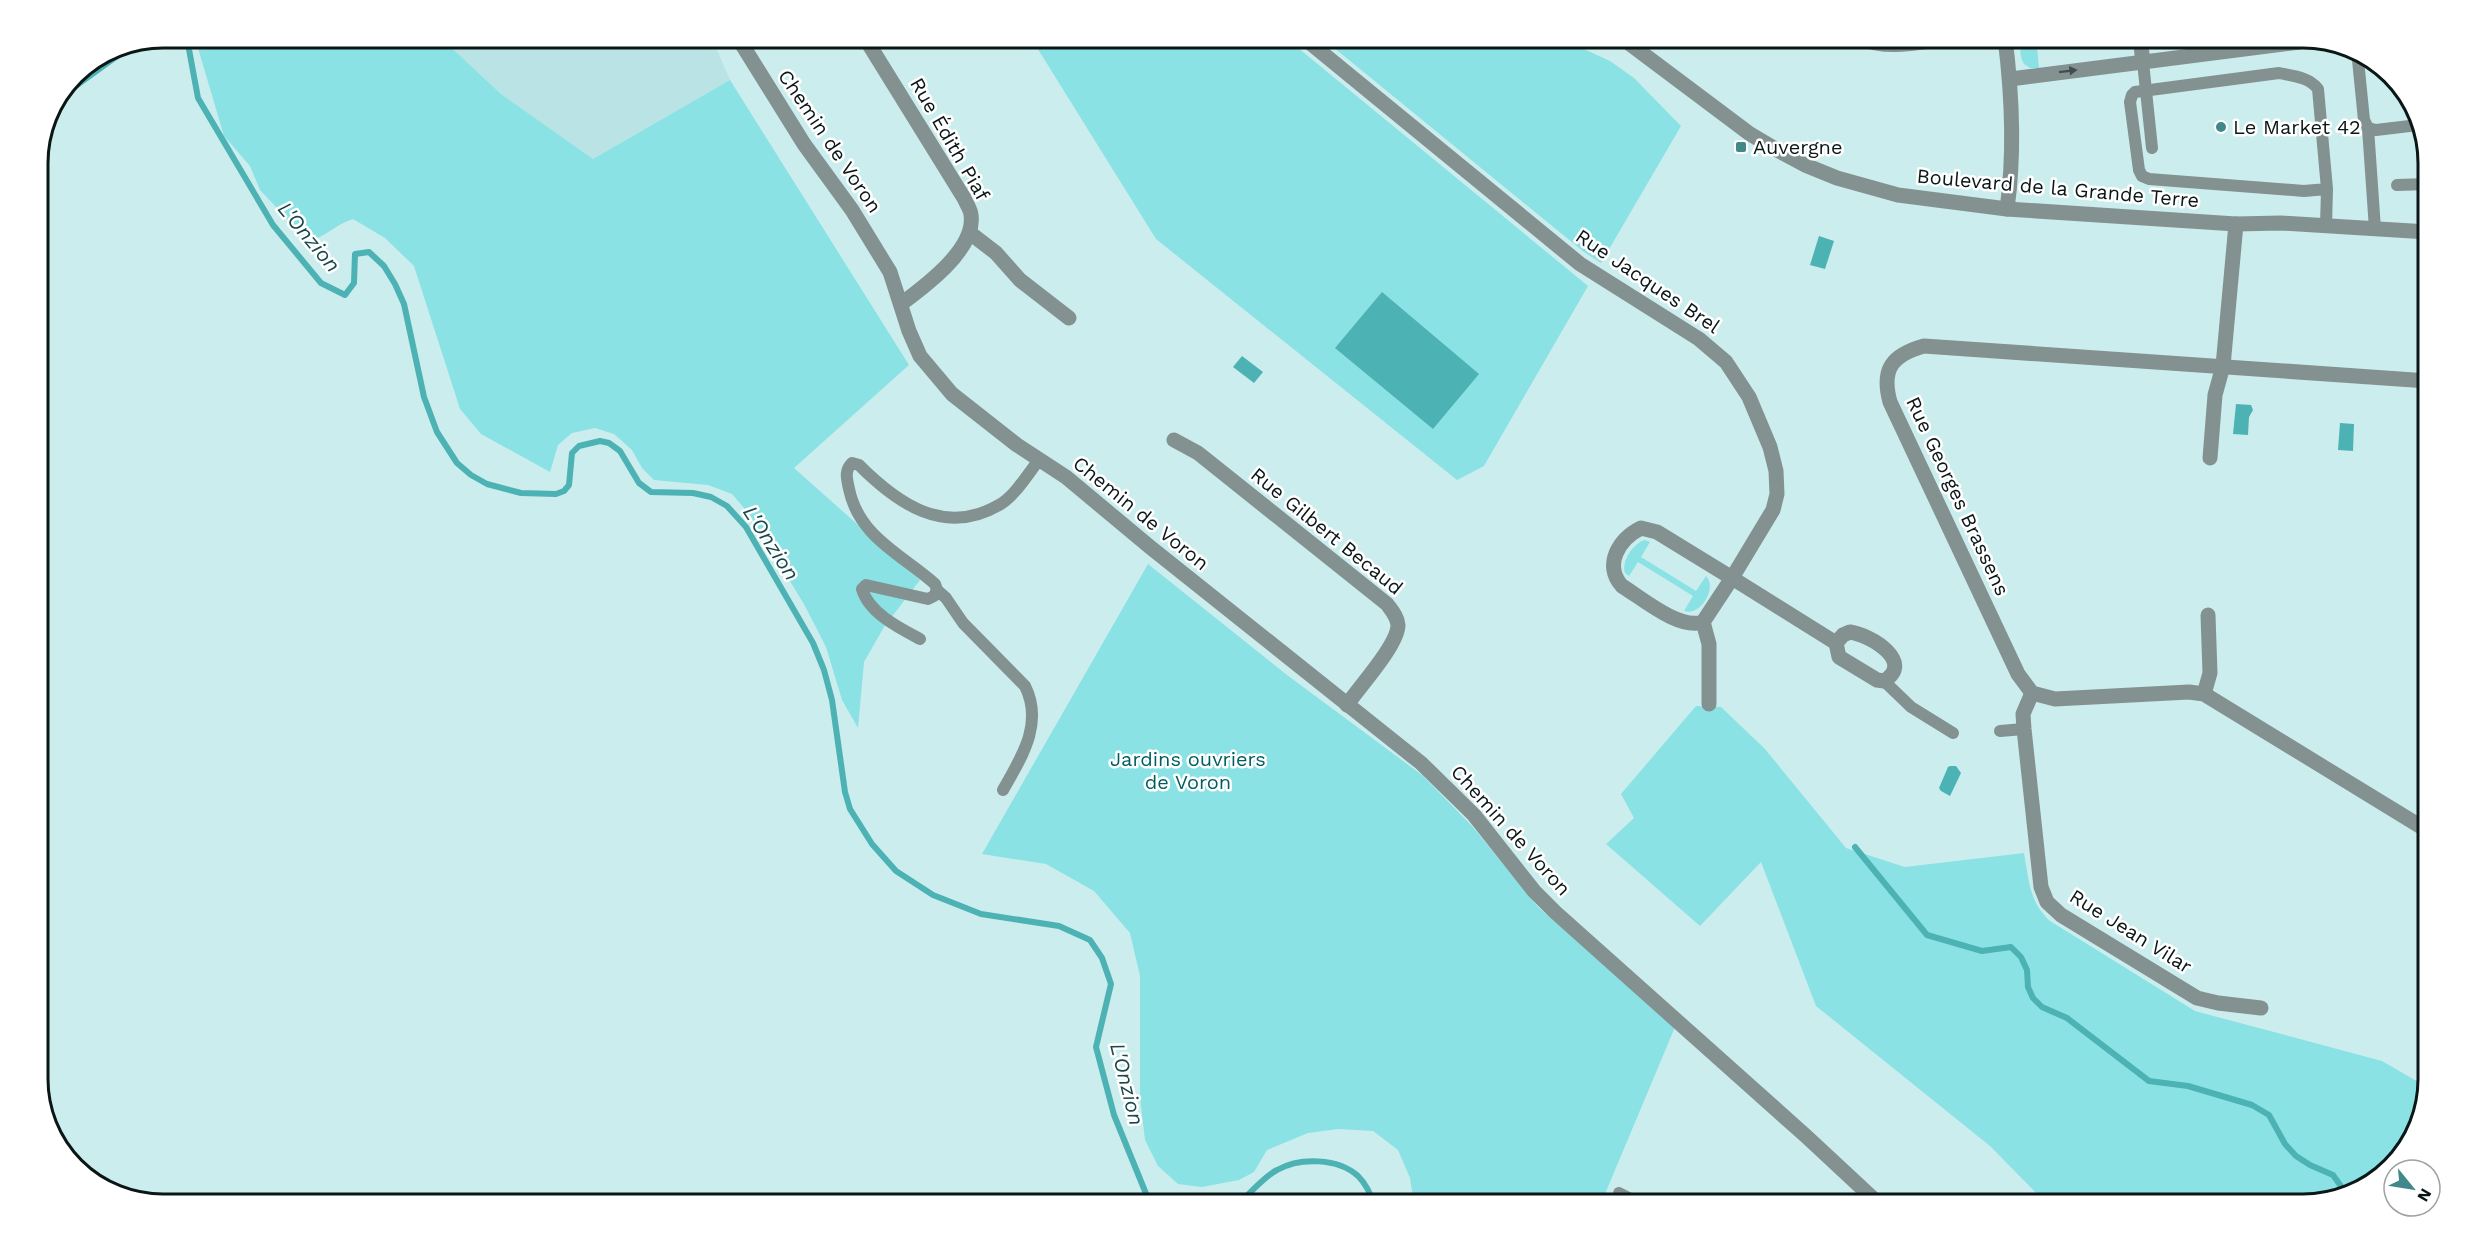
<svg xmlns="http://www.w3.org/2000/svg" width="2466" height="1242" font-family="'Work Sans',sans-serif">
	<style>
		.built { fill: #b9e3e4 }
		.green { fill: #8be2e4 }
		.water { fill: #4cb2b4 }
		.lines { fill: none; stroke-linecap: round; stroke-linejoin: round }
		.stream { stroke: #4cb2b4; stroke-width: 6 }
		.service { stroke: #849191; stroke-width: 12 }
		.minor { stroke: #849191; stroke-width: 15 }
		.tertiary { stroke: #849191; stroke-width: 15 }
		.oneway { fill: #414d4e }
		.poi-dot { fill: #408889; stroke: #fff; stroke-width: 2 }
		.labels { text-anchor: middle; stroke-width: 5; stroke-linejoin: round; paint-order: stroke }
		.poi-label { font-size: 20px; fill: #0b1617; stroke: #fff; text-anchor: start }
		.street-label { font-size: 20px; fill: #0b1617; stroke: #fff }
		.park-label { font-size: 20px; fill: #015e60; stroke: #fff }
		.water-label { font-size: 21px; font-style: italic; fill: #1a4849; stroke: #fff }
		.rim { fill: none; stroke: #0b1617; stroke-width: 3 }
	</style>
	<rect width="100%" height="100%" fill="#cceded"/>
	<polygon class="built" points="441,38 712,38 730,80 593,159 501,94"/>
	<g class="green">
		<path d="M195,38h246l60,56 92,65 137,-79 179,285 -115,103 126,112 -36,47 -20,35 -6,66 -16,-28 -16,-53 -21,-41 -55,-91 -18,-21 -24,-9 -54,-5 -12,-12 -10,-18 -18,-16 -19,-6 -23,5 -14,12 -8,27 -69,-38 -21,-25 -46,-143 -29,-28 -32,-19c-19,6 -26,18 -45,22l-48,-51 -10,-24 -26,-30z"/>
		<polygon points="1031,38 1286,38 1588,286 1484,466 1457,480 1156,239"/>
		<polygon points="1322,38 1560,38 1610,61 1634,78 1681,126 1601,263 1584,252"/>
		<path d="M2036,38l3,30h-9l-6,-4c-7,-12 -4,-26 12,-26z"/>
		<path d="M1645,540l5,2 -9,15 55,34 10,-15c12,12 -6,41 -22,35l9,-15 -55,-34 -9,14 -4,-3c-4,-11 8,-30 20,-33z"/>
		<polygon points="1148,564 1287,675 1422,775 1472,826 1538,907 1675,1027 1605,1194 1621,1204 1414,1204 1410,1178 1398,1150 1373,1131 1338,1129 1308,1133 1267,1150 1254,1172 1239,1180 1202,1187 1178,1184 1158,1166 1145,1140 1140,1098 1140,976 1130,933 1094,891 1046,864 982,854"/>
		<path d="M1696,706l25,1 44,42 81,99 59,19 119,-14c5,28 5,48 26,68l145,90 187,50 45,26 -11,47 -43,50 -69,20h-257l-57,-58 -174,-140 -55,-144 -61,64 -94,-82 28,-26 -13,-24z"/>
	</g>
	<g class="water">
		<polygon points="1819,236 1834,241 1825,269 1810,265"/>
		<polygon points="1382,292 1479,374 1433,429 1335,348"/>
		<polygon points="1242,356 1263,372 1254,383 1233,367"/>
		<polygon points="2236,404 2251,405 2253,410 2249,417 2248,435 2233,434"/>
		<polygon points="2340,423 2354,424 2353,451 2338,450"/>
		<polygon points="1950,766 1956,766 1961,773 1950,796 1941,791 1939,788 1948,767"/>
	</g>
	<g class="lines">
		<g class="stream">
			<polyline points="184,38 188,44 198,98 273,225 321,283 345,295 354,283 355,254 369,252 384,266 395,284 404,304 424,397 437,432 457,463 471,475 487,484 521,493 556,494 564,491 569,485 572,453 579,446 600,441 609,443 620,451 639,483 651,492 693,493 711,497 727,506 746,527 813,643 824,670 832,700 845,792 850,809 872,844 896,871 933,895 981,914 1059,926 1090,940 1102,958 1111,984 1096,1047 1114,1115 1149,1201 1162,1204"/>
			<polyline points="67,85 77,85 135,43"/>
			<polyline points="1855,847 1927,935 1982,951 2011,947 2021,957 2027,970 2028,987 2033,998 2042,1007 2067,1018 2149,1081 2188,1086 2252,1105 2269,1115 2285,1144 2296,1156 2310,1165 2333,1175 2345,1192"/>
			<path d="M1238,1204c12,-10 25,-27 39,-34 23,-13 61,-12 81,6 9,9 12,18 16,28"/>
		</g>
		<g class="service">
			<polyline points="2357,50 2364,120 2368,128 2376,130 2418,125"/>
			<polyline points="2143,62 2152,148"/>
			<polyline points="2368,128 2375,229"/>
			<polyline points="2397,185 2428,184"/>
			<path d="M2326,226l1,-37 -9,-100c-9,-12 -25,-13 -39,-16l-144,19 -3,3 -2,7 9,68 3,6 7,3 155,12 23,-2"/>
			<path d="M937,590l9,8 17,25 62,63c19,38 -4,72 -22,104"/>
			<path d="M920,639c-21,-11 -51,-26 -58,-50l4,-4 62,14 6,-3 3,-6 -2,-6c-34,-30 -76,-47 -86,-95 -2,-10 -5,-18 3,-26l7,2c38,38 85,72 140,40 16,-9 28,-30 40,-45"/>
			<polyline points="1884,681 1911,707 1953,733"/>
			<polyline points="2000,731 2024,729"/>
			<polyline points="1619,1193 1640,1204"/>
		</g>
		<g class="minor">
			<polyline points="738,38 804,144 852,210 890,272 909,331 920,356 952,394 1017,445 1066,477 1150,547 1421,763 1474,815 1534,891 1555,912 1807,1137 1879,1204"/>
			<path d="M865,38l99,160c2,5 7,12 7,17 5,34 -46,71 -70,89"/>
			<polyline points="1304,38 1580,264 1699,339 1726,362 1749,397 1770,447 1776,471 1777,494 1773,510 1732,578 1836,643"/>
			<path d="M1859,38c30,13 64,3 95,0"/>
			<path d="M2005,38c7,56 10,114 2,171"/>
			<polyline points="2140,38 2143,62"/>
			<polyline points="2010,79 2300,42 2308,39"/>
			<polyline points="970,233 996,253 1020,280 1069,318"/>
			<path d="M2428,381l-504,-35c-32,9 -43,23 -34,56l128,272 14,19 23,6 134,-7 15,2 224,137"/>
			<path d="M1174,440l24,13 189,151c5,7 10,12 11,21 0,20 -39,62 -51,80"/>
			<polyline points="2210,458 2215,395 2223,366 2236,224"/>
			<path d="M1641,528l16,4 75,46 -29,44c-24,8 -60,-23 -81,-36 -19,-21 -3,-47 19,-58z"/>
			<polyline points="2426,558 2428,558"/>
			<polyline points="1703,622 1709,644 1709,704"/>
			<path d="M1850,632c21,3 65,30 34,49l-7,-1 -38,-23 -3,-14 7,-8z"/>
			<polyline points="2032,693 2023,714 2024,729 2041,887 2047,902 2061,915 2197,998 2218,1003 2261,1008"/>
			<polyline points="2204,694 2210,673 2208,615"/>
		</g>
		<polyline class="tertiary" points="1622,38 1750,134 1777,150 1805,165 1837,178 1898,195 2007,209 2236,224 2281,223 2428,232"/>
	</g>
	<defs><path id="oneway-solid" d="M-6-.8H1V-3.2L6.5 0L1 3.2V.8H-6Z" transform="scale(1.5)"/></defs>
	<use class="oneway" href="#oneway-solid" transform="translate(2068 71) rotate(-7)"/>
	<g class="poi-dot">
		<circle cx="2221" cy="127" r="6"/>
		<rect x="1735" y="141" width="12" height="12" rx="3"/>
	</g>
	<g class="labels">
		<g class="poi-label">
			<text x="2233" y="134">Le Market 42</text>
			<text x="1753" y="154">Auvergne</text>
		</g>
		<g class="street-label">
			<text transform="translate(950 139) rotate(60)" y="7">Rue Édith Piaf</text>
			<text transform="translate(830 141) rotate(56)" y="7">Chemin de Voron</text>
			<text transform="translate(2058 188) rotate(5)" y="7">Boulevard de la Grande Terre</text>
			<text transform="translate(1648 281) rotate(34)" y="7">Rue Jacques Brel</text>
			<text transform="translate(1958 496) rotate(65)" y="7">Rue Georges Brassens</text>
			<text transform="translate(1141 513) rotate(39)" y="7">Chemin de Voron</text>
			<text transform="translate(1327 531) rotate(39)" y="7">Rue Gilbert Becaud</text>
			<text transform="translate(1511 830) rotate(48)" y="7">Chemin de Voron</text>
			<text transform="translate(2131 931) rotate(32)" y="7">Rue Jean Vilar</text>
		</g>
		<g class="park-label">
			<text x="1188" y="766">Jardins ouvriers<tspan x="1188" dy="23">de Voron</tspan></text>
		</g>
		<g class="water-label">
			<text transform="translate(309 237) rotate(50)" y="7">L'Onzion</text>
			<text transform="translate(771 543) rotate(57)" y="7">L'Onzion</text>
			<text transform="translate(1127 1084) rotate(76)" y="7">L'Onzion</text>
		</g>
	</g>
	<path d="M0 0H2466V1242H0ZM163 48H2303A115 115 0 0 1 2418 163V1079A115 115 0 0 1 2303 1194H163A115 115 0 0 1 48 1079V163A115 115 0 0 1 163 48Z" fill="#fff" fill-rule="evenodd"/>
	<path class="rim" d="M163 48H2303A115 115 0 0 1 2418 163V1079A115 115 0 0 1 2303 1194H163A115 115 0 0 1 48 1079V163A115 115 0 0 1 163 48Z"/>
	<g transform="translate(2412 1188) rotate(120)"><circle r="28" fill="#ffffff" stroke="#9da2a2" stroke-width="1.5"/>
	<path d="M0-4.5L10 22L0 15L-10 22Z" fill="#408889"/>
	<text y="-9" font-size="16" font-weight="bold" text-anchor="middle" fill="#0b1617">N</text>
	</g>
</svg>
